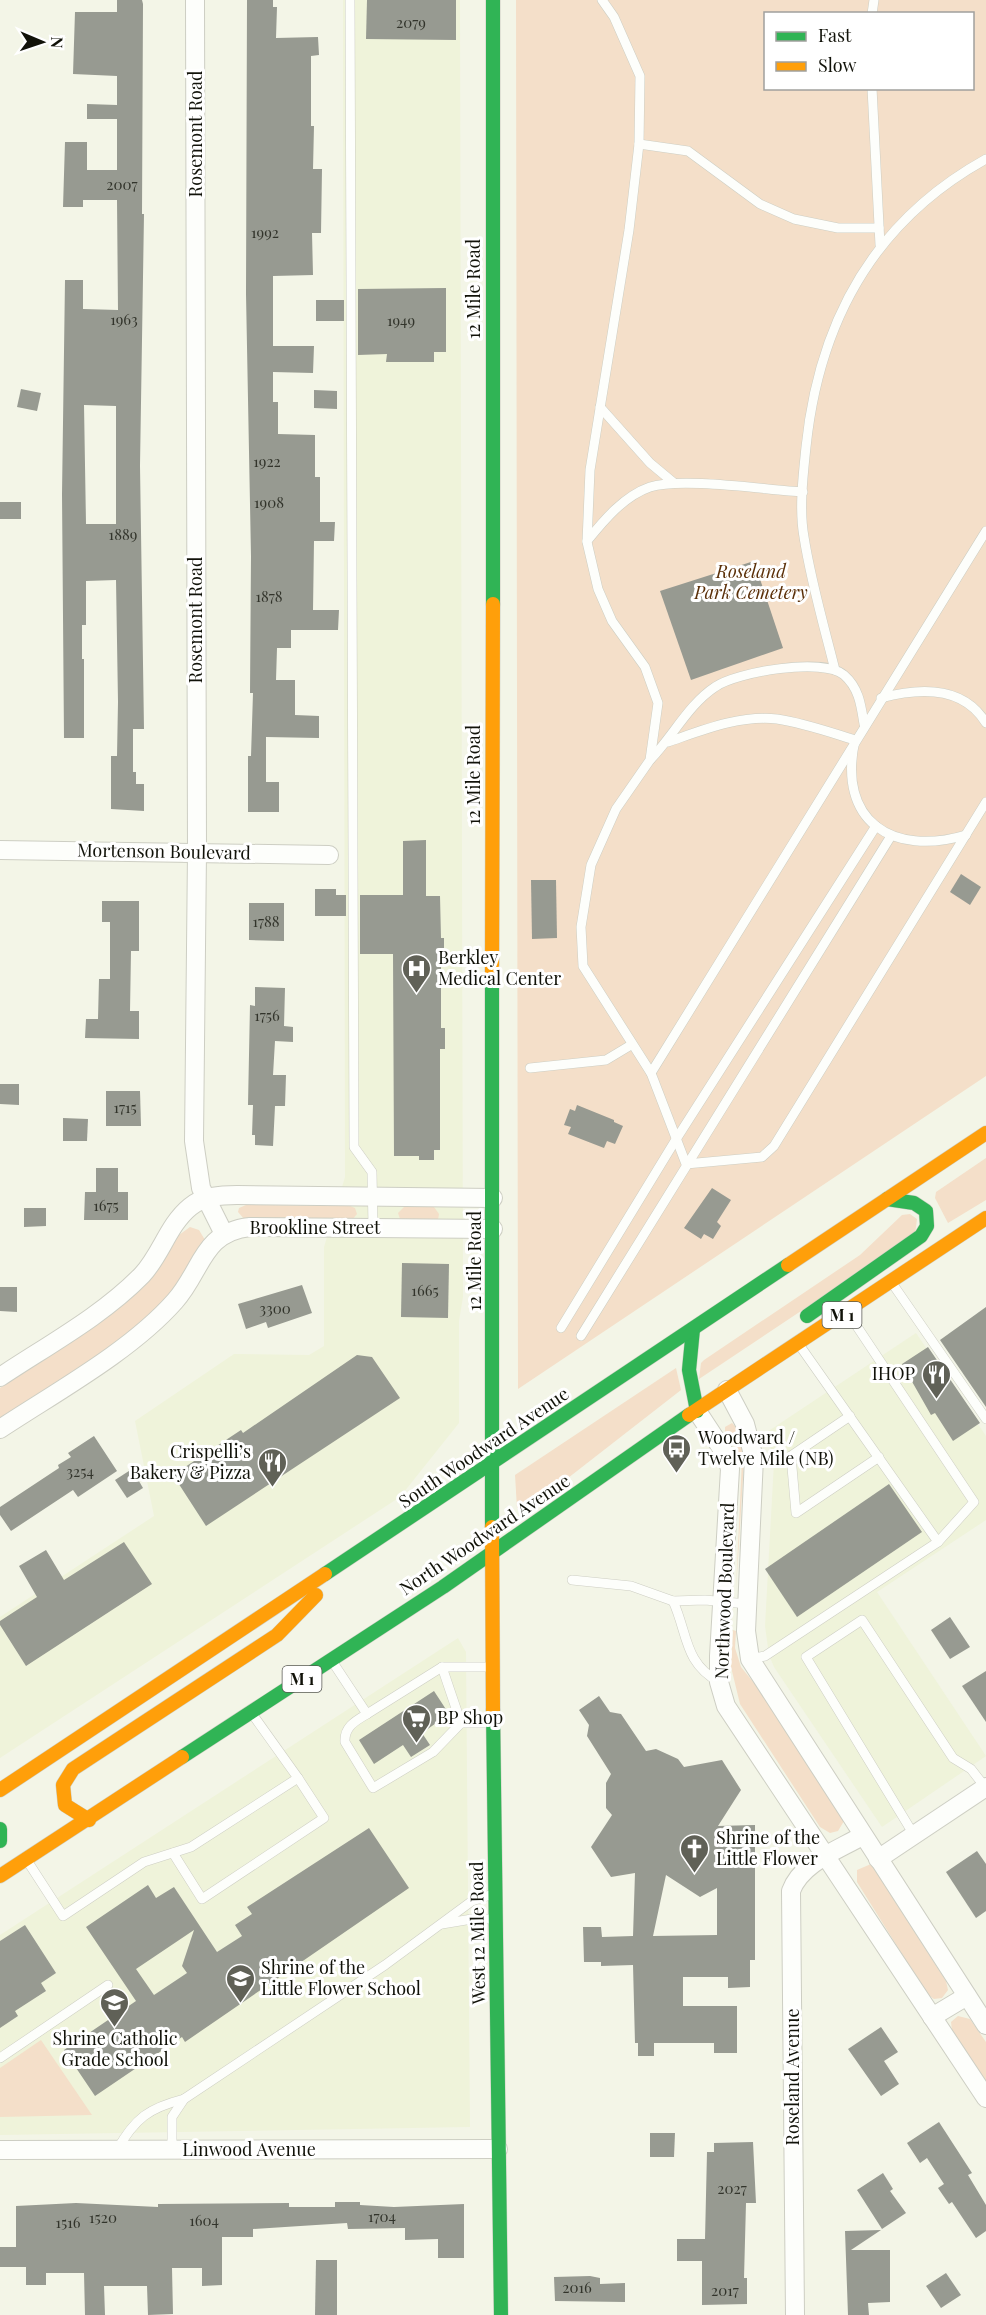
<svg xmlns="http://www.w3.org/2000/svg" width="986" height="2315" font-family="'Playfair Display',serif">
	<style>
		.built { fill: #eff3da }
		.green { fill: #f4dfc9; fill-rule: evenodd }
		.building { fill: #979a91; fill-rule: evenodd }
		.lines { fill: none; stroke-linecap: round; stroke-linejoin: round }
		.lane-casing { stroke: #cdcec3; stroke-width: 10 }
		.street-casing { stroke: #cdcec3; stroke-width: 20 }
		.fast-casing { stroke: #cdcec3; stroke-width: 15 }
		.slow-casing { stroke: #cdcec3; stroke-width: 15 }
		.lane { stroke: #fdfefb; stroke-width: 9 }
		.street { stroke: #fdfefb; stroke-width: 18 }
		.fast { stroke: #30b455; stroke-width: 14 }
		.slow { stroke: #ff9f0a; stroke-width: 14 }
		.labels { text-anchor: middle; stroke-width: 6; stroke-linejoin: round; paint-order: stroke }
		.number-label { font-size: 15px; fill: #32342b }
		.shield { fill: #fff; stroke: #585953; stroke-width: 1.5 }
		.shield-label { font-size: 16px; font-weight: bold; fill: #111209 }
		.street-label { font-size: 18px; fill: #111209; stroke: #fff }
		.park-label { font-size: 18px; font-style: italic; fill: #5b3009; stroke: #fff }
		.poi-label { font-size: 18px; fill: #111209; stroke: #fff; text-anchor: start }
	</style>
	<rect width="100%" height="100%" fill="#f3f5e7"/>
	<g class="built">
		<polygon points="343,0 460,0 463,1297 459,1321 459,1423 400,1497 0,1758 0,1617 154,1516 135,1421 234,1354 309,1355 324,1346 324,1247 345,1177"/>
		<polygon points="916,1333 986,1436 986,1520 877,1592 986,1756 882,1827 774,1667 769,1655 765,1626 774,1462 767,1432"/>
		<polygon points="458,1638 466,1652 470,2127 0,2135 0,1935"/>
	</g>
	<g class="green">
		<path d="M516,0h470v1076l-468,313zM766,14h206v74h-206z"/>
		<polygon points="986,1158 986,1200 948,1223 935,1198 936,1192"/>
		<polygon points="246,1205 350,1206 355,1208 357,1214 352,1220 245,1220 238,1212 239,1208"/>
		<polygon points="404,1207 434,1207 439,1214 438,1220 400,1219 398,1213"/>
		<polygon points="910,1214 917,1219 915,1235 699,1379 701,1363 704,1360 860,1255 902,1215"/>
		<polygon points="190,1227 199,1230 205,1240 168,1298 113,1346 0,1419 0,1388 128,1301 152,1276 179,1235"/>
		<polygon points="676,1368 681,1390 559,1485 524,1508 517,1508 515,1475"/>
		<polygon points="732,1423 739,1430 744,1462 736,1590 742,1459 725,1432 725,1427"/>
		<polygon points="733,1630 736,1631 735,1648 741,1667 758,1688 844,1821 838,1831 830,1833 820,1827 740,1704 731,1667"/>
		<polygon points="871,1864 946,1981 948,1990 942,1998 934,1999 927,1994 857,1882 857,1870"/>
		<polygon points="958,2016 970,2019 986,2042 986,2082 952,2031 951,2022"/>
		<polygon points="41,2040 92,2115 0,2117 0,2068"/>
	</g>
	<g class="building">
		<path d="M117,0h25l1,4 -1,210h2l-4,252 4,263h-11v43h3v12h8v27l-33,-2v-53h6l1,-54 -2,-122 -30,1v44h-4v34h2v79h-20l-2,-244 3,-214h18v29l35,1 -1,-110h-34v7h-20l2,-65h22v28h30v-51h-30v-15l30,1v-29l-44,-2 2,-62h42zM84,405l32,1v118h-30z"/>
		<polygon points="247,0 273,0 273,7 277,7 276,38 318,37 319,55 311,56 311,126 314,126 313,169 322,169 321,233 312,233 313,275 273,276 273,346 314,346 313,373 273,372 273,402 278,402 278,434 315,435 315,477 320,477 320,522 335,522 334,541 314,541 313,610 339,610 338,630 291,630 291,648 277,648 276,680 295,680 295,715 319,716 319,738 266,737 266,782 279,782 279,812 248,812 248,756 251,756 253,693 250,693 251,556 246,294"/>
		<polygon points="367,0 456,0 456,40 366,39"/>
		<polygon points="446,288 446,352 434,352 434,362 386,362 387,354 358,355 358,289"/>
		<rect x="316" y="300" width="28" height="21"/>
		<polygon points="21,389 41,393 37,411 17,407"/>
		<polygon points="314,390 337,391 337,409 314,408"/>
		<rect x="0" y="502" width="21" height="17"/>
		<polygon points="754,561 783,648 691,680 660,591"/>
		<polygon points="426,840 426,896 440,896 441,938 444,938 444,958 441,958 441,1028 445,1028 445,1049 440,1049 440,1150 434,1150 434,1160 419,1160 419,1156 394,1156 393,954 360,954 360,895 403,895 403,841"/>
		<polygon points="961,874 981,887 970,905 950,892"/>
		<polygon points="531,880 556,880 557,938 532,939"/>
		<polygon points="315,889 336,889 336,895 346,895 346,916 315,916"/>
		<polygon points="102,901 139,901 139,951 131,951 130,1011 139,1011 139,1039 85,1038 86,1019 98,1019 99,979 110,979 110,922 102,922"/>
		<polygon points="249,903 284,903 284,941 249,940"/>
		<polygon points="255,987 285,988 284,1026 293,1027 293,1042 275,1041 273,1075 286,1075 285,1106 275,1106 273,1146 255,1145 255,1135 252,1135 253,1105 248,1105 250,1005 255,1006"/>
		<polygon points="0,1084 19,1084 19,1105 0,1104"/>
		<polygon points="106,1091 140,1091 141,1126 106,1126"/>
		<polygon points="577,1105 614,1120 614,1122 623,1126 615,1144 607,1141 604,1148 568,1134 571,1127 564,1125 570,1109 575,1111"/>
		<polygon points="63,1118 88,1119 87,1141 63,1141"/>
		<polygon points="96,1168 118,1168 118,1192 128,1192 128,1220 84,1220 85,1192 96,1192"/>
		<polygon points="712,1188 731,1200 717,1222 721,1226 713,1239 704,1234 701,1239 684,1228"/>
		<polygon points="24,1208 46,1208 46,1226 24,1227"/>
		<polygon points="402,1263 449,1264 448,1318 401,1317"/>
		<polygon points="302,1285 312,1313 268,1328 266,1322 246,1329 238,1304"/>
		<polygon points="0,1287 17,1287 17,1312 0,1311"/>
		<polygon points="986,1307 986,1407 940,1340"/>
		<polygon points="928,1347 980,1423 953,1441 935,1413 931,1415 902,1364"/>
		<polygon points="357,1355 372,1357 400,1398 206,1526 173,1475 241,1430 243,1433"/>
		<polygon points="94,1436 117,1471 78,1497 73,1490 11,1531 0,1515 0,1507 59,1468 58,1465 71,1457 68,1453"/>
		<polygon points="132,1469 143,1488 127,1498 115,1480"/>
		<polygon points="889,1484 922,1532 797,1617 765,1569"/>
		<polygon points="124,1542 152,1584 26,1666 0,1625 0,1621 37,1597 19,1566 46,1550 64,1580"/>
		<polygon points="950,1617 970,1647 950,1659 931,1630"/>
		<polygon points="986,1671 986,1722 962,1686"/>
		<polygon points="434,1691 449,1714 422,1733 430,1745 411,1757 403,1745 374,1764 359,1740"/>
		<path d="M599,1696l11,16 11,2 25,37 10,-2 22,10 6,8 38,-7 19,30 -23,36 37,-1v135h-5v27l-22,1v-11h-45v29h54v47h-23v-10h-60v13h-16v-13h-3l-2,-78 -32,1v-4h-17l-1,-35h18l1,10 31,-1 2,-63 -24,4 -20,-30 21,-32 -6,-7v-25l5,-9 -24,-38 2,-11 -10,-15zM666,1875l34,22 17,-9v47l-64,1z"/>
		<path d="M369,1828l40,60 -224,154 -3,-5 -87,59 -31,-46 72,-49 -50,-74 62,-42 8,13 18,-11 43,65 25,-16 -7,-11 17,-11 -5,-7zM194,1930l-12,36 5,7 -33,22 -18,-26z"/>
		<polygon points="977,1851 986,1864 986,1911 976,1918 946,1872"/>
		<polygon points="25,1925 56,1973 41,1983 46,1991 15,2011 18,2016 0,2028 0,1941"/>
		<polygon points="881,2027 898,2052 884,2061 899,2084 881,2096 848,2049"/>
		<polygon points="939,2122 972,2173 968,2175 986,2205 986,2231 976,2238 952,2202 949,2204 938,2188 944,2184 927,2158 920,2163 907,2143"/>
		<polygon points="650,2133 675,2133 674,2157 650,2157"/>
		<polygon points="753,2142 756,2203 746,2203 744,2278 747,2278 747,2304 702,2305 702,2261 677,2261 677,2239 705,2239 707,2152 714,2152 714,2143"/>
		<polygon points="883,2173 893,2189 890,2191 906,2213 882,2229 857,2190"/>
		<polygon points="335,2202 360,2202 360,2205 394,2207 464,2204 464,2258 438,2258 438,2239 405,2240 405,2228 348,2229 347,2223 253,2229 253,2237 222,2237 222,2285 202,2286 202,2268 172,2268 173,2314 148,2315 147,2286 104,2286 105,2315 85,2315 84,2273 46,2273 46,2285 26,2285 26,2267 0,2267 0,2247 16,2247 16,2206 76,2203 158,2207 158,2204 289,2203 289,2207 335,2207"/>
		<polygon points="881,2230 851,2250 890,2250 890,2302 868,2303 869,2315 848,2315 845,2231"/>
		<polygon points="316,2260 337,2260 337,2315 315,2315"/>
		<polygon points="946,2273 961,2295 941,2308 926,2286"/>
		<polygon points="590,2276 600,2278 600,2284 625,2283 625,2302 555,2301 554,2277"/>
	</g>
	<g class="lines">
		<defs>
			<g id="lane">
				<polyline points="350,0 354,1147 372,1172 373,1227"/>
				<polyline points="602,0 614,17 640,76 639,144 629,230 590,470 587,542 598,589 612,621 645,667 658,703 650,760 616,809 591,865 581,927 583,966 651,1073 686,1164 762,1157 774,1146 986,802"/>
				<polyline points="872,14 874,0"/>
				<polyline points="872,88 880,245"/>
				<polyline points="639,144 688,151 760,204 794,219 838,228 879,228"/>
				<polyline points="600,407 650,463 674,483"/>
				<path d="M587,541c17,-21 37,-45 63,-54 32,-10 116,3 153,5"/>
				<path d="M835,670c-11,-44 -24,-88 -31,-133 -5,-28 -1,-61 2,-90 13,-125 68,-226 180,-288"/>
				<path d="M881,698c37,-10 82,-13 105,25"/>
				<path d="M668,742c35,-12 71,-27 109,-23 27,4 52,13 78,21 -18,81 37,117 111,95"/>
				<path d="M651,759c22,-23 38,-55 64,-72 21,-15 109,-30 129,-12 15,13 17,30 20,49"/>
				<polyline points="530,1068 606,1060 631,1045"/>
				<polyline points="651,1073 986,531"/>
				<polyline points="892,1283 986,1419"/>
				<polyline points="848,1313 974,1502 938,1542"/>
				<polyline points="561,1328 675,1141 876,826"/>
				<polyline points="581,1336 891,836"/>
				<polyline points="850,1416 791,1456 796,1513 879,1457"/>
				<polyline points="572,1580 631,1586 673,1601 705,1600 747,1604"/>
				<path d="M673,1601c15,33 11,62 46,81"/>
				<polyline points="750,1659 765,1656 938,1542 800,1346"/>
				<polyline points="332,1661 367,1714 442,1667 493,1667"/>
				<polyline points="442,1667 461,1723 493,1723"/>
				<path d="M367,1714c-12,7 -23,13 -22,28l28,46 60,-36 28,-29"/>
				<polyline points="914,1835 806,1657 862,1620 953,1758 971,1769 985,1787"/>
				<polyline points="173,1853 202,1899 324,1818 298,1778"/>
				<polyline points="28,1862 63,1916 144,1862 191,1847 298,1778 253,1715"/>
				<polyline points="442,1924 472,1919 493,1919"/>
				<polyline points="0,2058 108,1985"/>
				<path d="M117,2150c18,-32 32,-42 67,-51l201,-134 87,-64 21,-7"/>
				<polyline points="172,2150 172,2117 184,2099"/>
			</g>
			<g id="street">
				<polyline points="195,0 197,852 194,1141 201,1188 224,1234"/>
				<polyline points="0,850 329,855"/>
				<path d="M0,1377c48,-32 102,-61 142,-102 19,-20 26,-50 48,-68 13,-11 31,-12 47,-12l256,3"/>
				<polyline points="727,1390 745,1424 754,1458 746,1631 750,1659 986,2025"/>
				<polyline points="697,1411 726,1455 730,1469 719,1656 719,1682 726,1706 986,2098"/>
				<path d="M0,1429c56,-37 131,-78 175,-128 27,-30 27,-69 75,-74l243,2"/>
				<polyline points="878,1859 986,1787"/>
				<polyline points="932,2017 967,1996"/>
				<polyline points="0,2150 498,2149"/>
				<path d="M795,2315l-4,-424c10,-28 47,-41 71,-55"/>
			</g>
			<g id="fast">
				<polyline points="493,604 493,0"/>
				<polyline points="807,1316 921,1236 927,1226 926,1211 914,1203 887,1199"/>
				<polyline points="693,1329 689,1370 697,1411"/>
				<polyline points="492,1527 492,973"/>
				<polyline points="325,1574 788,1265"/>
				<polyline points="493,1710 501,2315"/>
				<polyline points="182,1757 443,1587 689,1415"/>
				<polyline points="0,1829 0,1841"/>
			</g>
			<g id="slow">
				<polyline points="492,973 493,604"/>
				<polyline points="788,1265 986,1133"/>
				<polyline points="689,1415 986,1218"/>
				<polyline points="492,1527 493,1710"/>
				<polyline points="0,1790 325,1574"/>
				<polyline points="89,1820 65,1805 63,1785 73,1769 277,1635 316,1595"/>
				<polyline points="0,1876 182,1757"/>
			</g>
		</defs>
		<use href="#lane" class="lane-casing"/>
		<use href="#street" class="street-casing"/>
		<use href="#fast" class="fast-casing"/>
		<use href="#slow" class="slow-casing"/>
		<use href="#lane" class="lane"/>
		<use href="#street" class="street"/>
		<use href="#fast" class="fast"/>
		<use href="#slow" class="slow"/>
	</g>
	<defs>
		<symbol id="hospital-pin" viewBox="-11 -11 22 30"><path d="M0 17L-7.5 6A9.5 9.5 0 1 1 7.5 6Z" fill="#606157" stroke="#fff"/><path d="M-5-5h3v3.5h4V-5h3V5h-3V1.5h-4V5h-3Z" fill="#fff"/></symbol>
		<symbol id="restaurant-pin" viewBox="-11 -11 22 30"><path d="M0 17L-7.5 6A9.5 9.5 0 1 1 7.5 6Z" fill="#606157" stroke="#fff"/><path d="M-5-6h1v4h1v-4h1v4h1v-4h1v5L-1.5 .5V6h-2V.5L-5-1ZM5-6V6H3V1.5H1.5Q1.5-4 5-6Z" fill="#fff"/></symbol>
		<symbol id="bus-pin" viewBox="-11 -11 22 30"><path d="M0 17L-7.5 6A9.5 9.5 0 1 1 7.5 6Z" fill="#606157" stroke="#fff"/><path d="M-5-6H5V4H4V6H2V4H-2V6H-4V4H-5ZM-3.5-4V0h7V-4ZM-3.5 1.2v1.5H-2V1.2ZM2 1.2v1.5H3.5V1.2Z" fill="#fff"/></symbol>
		<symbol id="supermarket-pin" viewBox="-11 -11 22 30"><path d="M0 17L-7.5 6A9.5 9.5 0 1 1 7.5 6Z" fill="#606157" stroke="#fff"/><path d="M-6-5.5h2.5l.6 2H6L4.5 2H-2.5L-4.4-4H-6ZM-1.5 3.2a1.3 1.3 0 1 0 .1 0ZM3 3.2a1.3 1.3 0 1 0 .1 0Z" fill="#fff"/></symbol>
		<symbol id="church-pin" viewBox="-11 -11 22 30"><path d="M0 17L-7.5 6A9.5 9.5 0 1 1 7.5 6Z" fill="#606157" stroke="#fff"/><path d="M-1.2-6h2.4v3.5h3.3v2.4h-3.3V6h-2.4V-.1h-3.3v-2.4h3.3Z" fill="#fff"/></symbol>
		<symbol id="school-pin" viewBox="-11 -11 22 30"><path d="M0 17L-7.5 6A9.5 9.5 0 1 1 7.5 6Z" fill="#606157" stroke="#fff"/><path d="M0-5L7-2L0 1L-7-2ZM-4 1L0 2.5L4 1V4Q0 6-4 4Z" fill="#fff"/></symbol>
	</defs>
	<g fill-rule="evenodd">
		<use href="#hospital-pin" x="400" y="952" width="33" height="45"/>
		<use href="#restaurant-pin" x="920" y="1358" width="33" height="45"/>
		<use href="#bus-pin" x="660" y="1432" width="33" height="45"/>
		<use href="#restaurant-pin" x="256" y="1446" width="33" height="45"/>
		<use href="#supermarket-pin" x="400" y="1702" width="33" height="45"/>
		<use href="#church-pin" x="678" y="1832" width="33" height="45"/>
		<use href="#school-pin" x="224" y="1962" width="33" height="45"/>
		<use href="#school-pin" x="98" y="1986" width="33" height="45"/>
	</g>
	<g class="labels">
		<g class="number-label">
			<text x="411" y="28">2079</text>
			<text x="122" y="190">2007</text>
			<text x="265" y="238">1992</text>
			<text x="124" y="325">1963</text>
			<text x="401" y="326">1949</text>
			<text x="267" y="467">1922</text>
			<text x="269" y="508">1908</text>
			<text x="123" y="540">1889</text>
			<text x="269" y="602">1878</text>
			<text x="266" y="927">1788</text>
			<text x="267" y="1021">1756</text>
			<text x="125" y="1113">1715</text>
			<text x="106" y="1211">1675</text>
			<text x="425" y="1296">1665</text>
			<text x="275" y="1314">3300</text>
			<text x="80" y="1477">3254</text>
			<text x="732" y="2194">2027</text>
			<text x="382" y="2222">1704</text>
			<text x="103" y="2223">1520</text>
			<text x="204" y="2226">1604</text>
			<text x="68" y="2228">1516</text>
			<text x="577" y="2293">2016</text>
			<text x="725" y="2296">2017</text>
		</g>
		<g class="shield">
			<rect x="822.5" y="1302" width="39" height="26" rx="4.5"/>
			<rect x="282.5" y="1666" width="39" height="26" rx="4.5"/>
		</g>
		<g class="shield-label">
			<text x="842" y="1321">M 1</text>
			<text x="302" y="1685">M 1</text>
		</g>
		<g class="street-label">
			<text transform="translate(196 134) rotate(-90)" y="6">Rosemont Road</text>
			<text transform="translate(474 289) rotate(-90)" y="6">12 Mile Road</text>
			<text transform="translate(196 620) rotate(-90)" y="6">Rosemont Road</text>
			<text transform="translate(474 775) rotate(-90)" y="6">12 Mile Road</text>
			<text transform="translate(164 852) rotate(1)" y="6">Mortenson Boulevard</text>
			<text x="315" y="1234">Brookline Street</text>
			<text transform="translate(475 1261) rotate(-90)" y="6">12 Mile Road</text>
			<text transform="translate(484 1448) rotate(-34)" y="6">South Woodward Avenue</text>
			<text transform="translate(485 1535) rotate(-34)" y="6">North Woodward Avenue</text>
			<text transform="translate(725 1591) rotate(-88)" y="6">Northwood Boulevard</text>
			<text transform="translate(478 1933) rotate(-91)" y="6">West 12 Mile Road</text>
			<text transform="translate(793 2077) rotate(-90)" y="6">Roseland Avenue</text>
			<text x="249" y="2156">Linwood Avenue</text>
		</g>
		<g class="park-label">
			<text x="751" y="578">Roseland<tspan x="751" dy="21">Park Cemetery</tspan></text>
		</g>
		<g class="poi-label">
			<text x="438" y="964">Berkley<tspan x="438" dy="21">Medical Center</tspan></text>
			<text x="915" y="1380" text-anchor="end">IHOP</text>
			<text x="698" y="1444">Woodward /<tspan x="698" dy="21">Twelve Mile (NB)</tspan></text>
			<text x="251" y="1458" text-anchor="end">Crispelli’s<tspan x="251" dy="21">Bakery &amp; Pizza</tspan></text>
			<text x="437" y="1724">BP Shop</text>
			<text x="716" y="1844">Shrine of the<tspan x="716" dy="21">Little Flower</tspan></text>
			<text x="261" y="1974">Shrine of the<tspan x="261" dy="21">Little Flower School</tspan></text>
			<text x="115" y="2045" text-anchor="middle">Shrine Catholic<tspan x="115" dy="21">Grade School</tspan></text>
		</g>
	</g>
	<rect x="764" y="12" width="210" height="78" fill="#ffffff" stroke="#a0a09d" stroke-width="1.5"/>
	<rect x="776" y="32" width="30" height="9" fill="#30b455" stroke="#a0a09d" stroke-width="1.5"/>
	<text x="818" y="42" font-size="18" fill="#111209">Fast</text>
	<rect x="776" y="62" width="30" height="9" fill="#ff9f0a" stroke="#a0a09d" stroke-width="1.5"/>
	<text x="818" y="72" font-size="18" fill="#111209">Slow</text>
	<g transform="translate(42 42) rotate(92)" stroke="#ffffff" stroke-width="4.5" paint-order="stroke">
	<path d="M0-4.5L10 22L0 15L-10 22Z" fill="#111209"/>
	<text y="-9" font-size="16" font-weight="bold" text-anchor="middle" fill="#111209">N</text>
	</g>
</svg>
